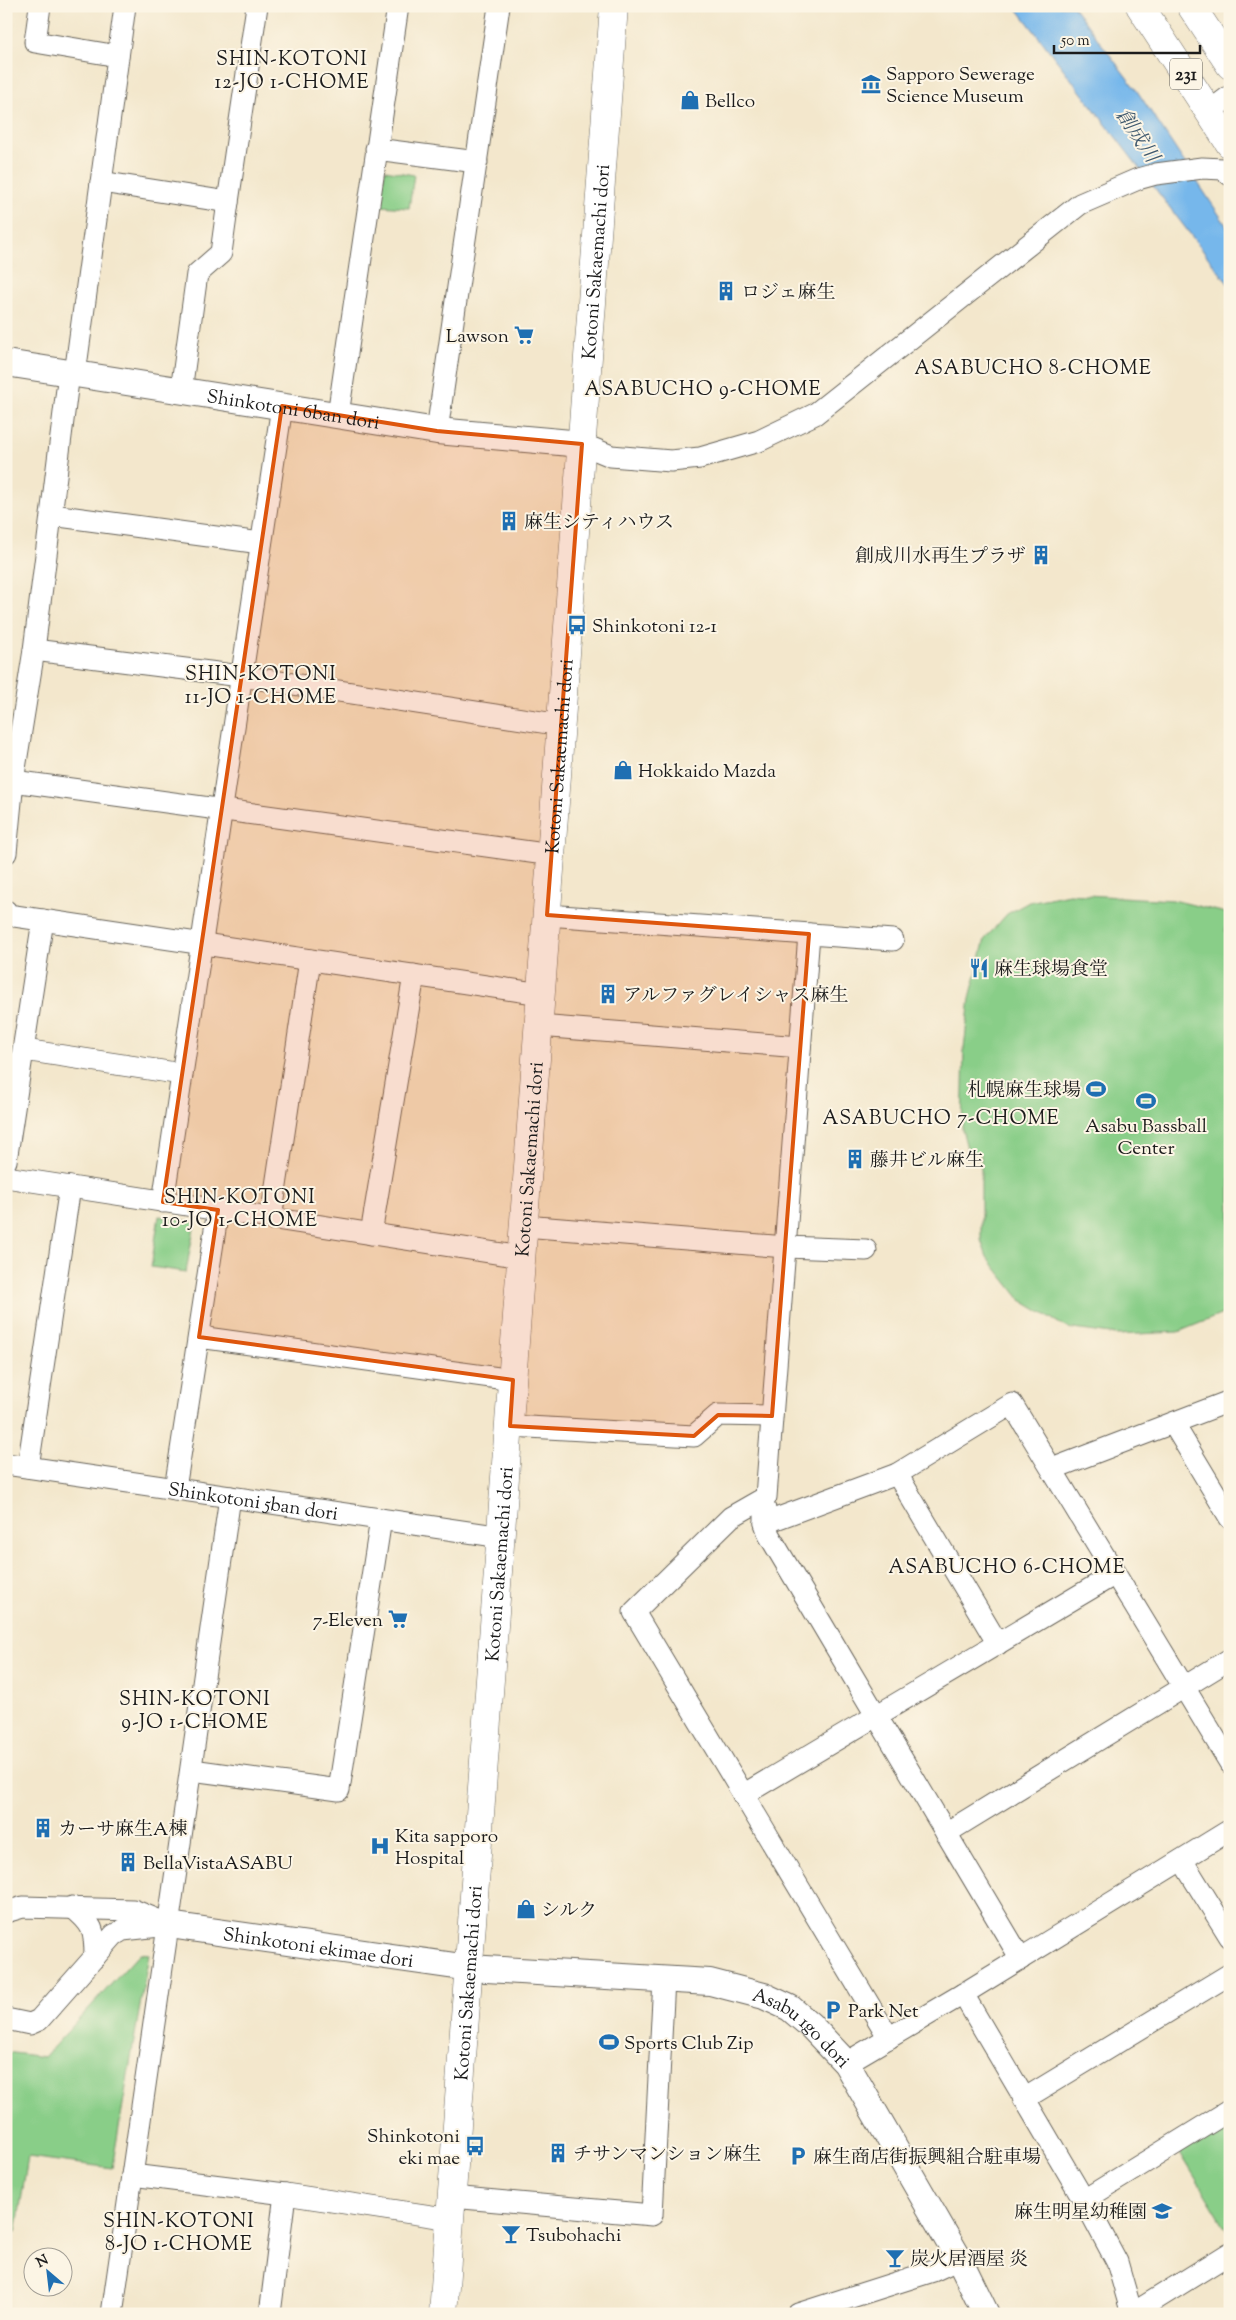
<svg xmlns="http://www.w3.org/2000/svg" width="1236" height="2320" font-family="'Sorts Mill Goudy','Noto Serif JP',serif">
	<style>
		.green { fill: #89ce88; stroke: #527552 }
		.water { fill: #76b7eb; stroke: #496a84 }
		.lines { fill: none; stroke-linecap: round; stroke-linejoin: round }
		.minor-casing { stroke: #67635a; stroke-width: 23 }
		.tertiary-casing { stroke: #67635a; stroke-width: 28 }
		.secondary-casing { stroke: #67635a; stroke-width: 29 }
		.trunk-casing { stroke: #67635a; stroke-width: 29 }
		.minor { stroke: #fff; stroke-width: 21 }
		.tertiary { stroke: #fff; stroke-width: 26 }
		.secondary { stroke: #fff; stroke-width: 28 }
		.trunk { stroke: #fff; stroke-width: 28 }
		.marked { fill: #de560d; fill-opacity: 0.2; stroke: #de560d; stroke-width: 4; stroke-linejoin: round }
		.labels { text-anchor: middle; stroke-width: 4; stroke-linejoin: round; paint-order: stroke }
		.shield { fill: #fcf5e5; stroke: #5f5d58; stroke-width: 1 }
		.shield-label { font-size: 18px; font-weight: bold; fill: #1c1c1c }
		.poi-label { font-size: 19px; fill: #1c1c1c; stroke: #fcf5e5; text-anchor: start }
		.street-label { font-size: 19px; fill: #1c1c1c; stroke: #fcf5e5 }
		.neighbourhood-label { font-size: 20px; letter-spacing: 1px; fill: #1c1c1c; stroke: #fcf5e5 }
		.water-label { font-size: 20px; font-style: italic; fill: #405a6f; stroke: #fcf5e5 }
	</style>
	<rect width="100%" height="100%" fill="#fcf5e5"/>
	<filter id="ink" filterUnits="userSpaceOnUse"><feTurbulence type="fractalNoise" baseFrequency=".02" numOctaves="2"/><feDisplacementMap in="SourceGraphic" scale="10" xChannelSelector="R" yChannelSelector="G"/><feConvolveMatrix kernelMatrix="1 2 1 2 8 2 1 2 1" color-interpolation-filters="sRGB"/></filter>
	<filter id="wash" filterUnits="userSpaceOnUse"><feTurbulence type="fractalNoise" baseFrequency=".0096" numOctaves="4" result="noise"/><feDisplacementMap in="SourceGraphic" scale="20" xChannelSelector="R" yChannelSelector="G"/><feGaussianBlur stdDeviation="1.12" result="paint"/><feColorMatrix in="noise" values="0 0 0 0 0 0 0 0 0 0 0 0 0 0 0 0 0 1.4 0 .05"/><feComposite in="paint" operator="in"/></filter>
	<g filter="url(#wash)">
		<rect width="100%" height="100%" fill="#f3e7cc"/>
		<g class="green">
			<polygon points="385,170 414,175 409,208 379,206"/>
			<polygon points="1069,894 1173,900 1230,914 1225,931 1230,932 1230,1311 1178,1332 1118,1335 1067,1328 1021,1300 987,1257 981,1240 981,1154 968,1152 962,1129 964,1048 970,998 985,939 1007,914 1029,902"/>
			<polygon points="159,1216 195,1222 186,1272 151,1267"/>
			<polygon points="140,1953 149,1954 112,2168 28,2157 16,2233 6,2232 6,2052 44,2057"/>
			<polygon points="1230,2120 1230,2235 1179,2151"/>
		</g>
		<polygon class="water" points="1015,6 1073,6 1137,91 1230,231 1230,286"/>
	</g>
	<g filter="url(#ink)">
		<g class="lines">
			<defs>
				<g id="minor">
					<polyline points="40,6 35,42 118,56"/>
					<polyline points="1210,111 1230,96"/>
					<polyline points="376,149 477,162"/>
					<polyline points="101,182 228,202 257,6"/>
					<polyline points="75,374 125,6"/>
					<polyline points="181,391 197,274 221,253 228,202"/>
					<polyline points="338,415 398,6"/>
					<polyline points="437,431 499,6"/>
					<polyline points="582,444 611,456 671,461 700,458 759,441 815,414 1080,204 1138,179 1156,174 1202,168 1223,169 1230,175"/>
					<polyline points="52,515 261,543"/>
					<polyline points="34,650 241,676 561,725"/>
					<polyline points="13,781 552,855"/>
					<polyline points="6,853 13,781 34,650 69,373"/>
					<polyline points="6,911 8,915 541,994"/>
					<polyline points="547,915 893,940"/>
					<polyline points="809,934 766,1497 731,1517 634,1612 889,2038"/>
					<polyline points="539,1026 800,1047"/>
					<polyline points="24,1050 182,1074"/>
					<polyline points="6,1161 43,920"/>
					<polyline points="6,1177 522,1257"/>
					<polyline points="163,1202 282,406"/>
					<polyline points="271,1219 310,960"/>
					<polyline points="524,1226 786,1247 866,1250"/>
					<polyline points="371,1234 414,975"/>
					<polyline points="199,1337 513,1380"/>
					<polyline points="1173,1423 1230,1518"/>
					<polyline points="510,1426 694,1436 718,1415 772,1416"/>
					<path id="s1" d="M6,1464l496,73"/>
					<polyline points="28,1467 70,1187"/>
					<polyline points="1052,1469 1230,1401"/>
					<polyline points="897,1474 998,1644"/>
					<polyline points="175,1489 218,1210"/>
					<polyline points="765,1509 765,1523 769,1535 1021,1959"/>
					<polyline points="765,1523 897,1474 1012,1404 1230,1763"/>
					<polyline points="192,1770 339,1790 381,1519"/>
					<polyline points="743,1795 1115,1574"/>
					<polyline points="946,1833 1230,1659"/>
					<polyline points="1182,1860 1230,1937"/>
					<path d="M72,1907c21,17 23,23 23,50"/>
					<polyline points="6,1912 23,1907 133,1910 165,1923"/>
					<polyline points="963,1994 1084,2200 1117,2262 1132,2314"/>
					<polyline points="6,2019 30,2024 39,2020 114,1935 123,1930 169,1925"/>
					<polyline points="846,2063 963,1994 1230,1830"/>
					<polyline points="1024,2099 1230,1974"/>
					<polyline points="132,2175 285,2194 451,2219"/>
					<polyline points="452,2197 652,2215 664,1979"/>
					<polyline points="1084,2200 1230,2110"/>
					<polyline points="112,2314 230,1497"/>
					<polyline points="270,2314 285,2194"/>
					<polyline points="798,2314 933,2271 959,2259"/>
					<polyline points="1132,2314 1230,2253"/>
				</g>
				<g id="tertiary">
					<path id="s2" d="M6,363l431,68 145,13"/>
					<path id="s3" d="M169,1925l300,43 241,14 54,14 26,12 20,17 36,38 113,196 27,55"/>
				</g>
				<g id="secondary">
					<path id="s4" d="M443,2314l171,-2308"/>
				</g>
				<g id="trunk">
					<polyline points="1140,6 1230,144"/>
					<polyline points="1191,6 1230,65"/>
				</g>
			</defs>
			<use href="#minor" class="minor-casing"/>
			<use href="#tertiary" class="tertiary-casing"/>
			<use href="#secondary" class="secondary-casing"/>
			<use href="#trunk" class="trunk-casing"/>
			<use href="#minor" class="minor"/>
			<use href="#tertiary" class="tertiary"/>
			<use href="#secondary" class="secondary"/>
			<use href="#trunk" class="trunk"/>
		</g>
	</g>
	<path class="marked" d="M282,406l155,25 145,13 -35,471 262,19 -37,482 -54,-1 -24,21 -184,-10 3,-46 -314,-43 19,-127 -55,-8z"/>
	<defs>
		<symbol id="museum-bare" viewBox="-9 -9 18 18"><path d="M0-6L6-3V-2H-6V-3ZM-5-1h2V3h-2ZM-1-1h2V3h-2ZM3-1h2V3H3ZM-6 4H6V6H-6Z" fill="#1f6fb2" stroke="#fcf5e5" stroke-width="2.5" paint-order="stroke"/></symbol>
		<symbol id="shop-bare" viewBox="-9 -9 18 18"><path d="M-5-2.5h2.3a2.7 3.5 0 0 1 5.4 0H5L5.5 6h-11ZM-1.5-2.5h3a1.5 2.3 0 0 0-3 0Z" fill="#1f6fb2" stroke="#fcf5e5" stroke-width="2.5" paint-order="stroke"/></symbol>
		<symbol id="building-bare" viewBox="-9 -9 18 18"><path d="M-4-6H4V6H1V3H-1V6H-4ZM-2.5-4.3h1.7v1.8h-1.7ZM.8-4.3h1.7v1.8H.8ZM-2.5-1h1.7V.8h-1.7ZM.8-1h1.7V.8H.8Z" fill="#1f6fb2" stroke="#fcf5e5" stroke-width="2.5" paint-order="stroke"/></symbol>
		<symbol id="supermarket-bare" viewBox="-9 -9 18 18"><path d="M-6-5.5h2.5l.6 2H6L4.5 2H-2.5L-4.4-4H-6ZM-1.5 3.2a1.3 1.3 0 1 0 .1 0ZM3 3.2a1.3 1.3 0 1 0 .1 0Z" fill="#1f6fb2" stroke="#fcf5e5" stroke-width="2.5" paint-order="stroke"/></symbol>
		<symbol id="bus-bare" viewBox="-9 -9 18 18"><path d="M-5-6H5V4H4V6H2V4H-2V6H-4V4H-5ZM-3.5-4V0h7V-4ZM-3.5 1.2v1.5H-2V1.2ZM2 1.2v1.5H3.5V1.2Z" fill="#1f6fb2" stroke="#fcf5e5" stroke-width="2.5" paint-order="stroke"/></symbol>
		<symbol id="restaurant-bare" viewBox="-9 -9 18 18"><path d="M-5-6h1v4h1v-4h1v4h1v-4h1v5L-1.5 .5V6h-2V.5L-5-1ZM5-6V6H3V1.5H1.5Q1.5-4 5-6Z" fill="#1f6fb2" stroke="#fcf5e5" stroke-width="2.5" paint-order="stroke"/></symbol>
		<symbol id="stadium-bare" viewBox="-9 -9 18 18"><path d="M0-5a6.5 5 0 1 0 0 10a6.5 5 0 1 0 0-10ZM-3.5-1.8h7v3.6h-7Z" fill="#1f6fb2" stroke="#fcf5e5" stroke-width="2.5" paint-order="stroke"/></symbol>
		<symbol id="hospital-bare" viewBox="-9 -9 18 18"><path d="M-5-5h3v3.5h4V-5h3V5h-3V1.5h-4V5h-3Z" fill="#1f6fb2" stroke="#fcf5e5" stroke-width="2.5" paint-order="stroke"/></symbol>
		<symbol id="parking-bare" viewBox="-9 -9 18 18"><path d="M-3.5-5.5H1a3.5 3.5 0 0 1 0 7H-1V5.5H-3.5ZM-1-3.4V-.6H.8a1.4 1.4 0 0 0 0-2.8Z" fill="#1f6fb2" stroke="#fcf5e5" stroke-width="2.5" paint-order="stroke"/></symbol>
		<symbol id="school-bare" viewBox="-9 -9 18 18"><path d="M0-5L7-2L0 1L-7-2ZM-4 1L0 2.5L4 1V4Q0 6-4 4Z" fill="#1f6fb2" stroke="#fcf5e5" stroke-width="2.5" paint-order="stroke"/></symbol>
		<symbol id="bar-bare" viewBox="-9 -9 18 18"><path d="M-6-5H6L.8 .8V4.5H3.5V6h-7V4.5H-.8V.8Z" fill="#1f6fb2" stroke="#fcf5e5" stroke-width="2.5" paint-order="stroke"/></symbol>
	</defs>
	<g fill-rule="evenodd">
		<use href="#museum-bare" x="857" y="70" width="28" height="28"/>
		<use href="#shop-bare" x="676" y="86" width="28" height="28"/>
		<use href="#building-bare" x="712" y="277" width="28" height="28"/>
		<use href="#supermarket-bare" x="510" y="321" width="28" height="28"/>
		<use href="#building-bare" x="495" y="507" width="28" height="28"/>
		<use href="#building-bare" x="1027" y="541" width="28" height="28"/>
		<use href="#bus-bare" x="563" y="611" width="28" height="28"/>
		<use href="#shop-bare" x="609" y="756" width="28" height="28"/>
		<use href="#restaurant-bare" x="965" y="954" width="28" height="28"/>
		<use href="#building-bare" x="594" y="980" width="28" height="28"/>
		<use href="#stadium-bare" x="1082" y="1075" width="28" height="28"/>
		<use href="#stadium-bare" x="1132" y="1087" width="28" height="28"/>
		<use href="#building-bare" x="841" y="1145" width="28" height="28"/>
		<use href="#supermarket-bare" x="384" y="1605" width="28" height="28"/>
		<use href="#building-bare" x="29" y="1814" width="28" height="28"/>
		<use href="#hospital-bare" x="366" y="1832" width="28" height="28"/>
		<use href="#building-bare" x="114" y="1848" width="28" height="28"/>
		<use href="#shop-bare" x="512" y="1895" width="28" height="28"/>
		<use href="#parking-bare" x="819" y="1996" width="28" height="28"/>
		<use href="#stadium-bare" x="595" y="2028" width="28" height="28"/>
		<use href="#bus-bare" x="461" y="2132" width="28" height="28"/>
		<use href="#building-bare" x="544" y="2139" width="28" height="28"/>
		<use href="#parking-bare" x="784" y="2142" width="28" height="28"/>
		<use href="#school-bare" x="1148" y="2197" width="28" height="28"/>
		<use href="#bar-bare" x="497" y="2220" width="28" height="28"/>
		<use href="#bar-bare" x="881" y="2244" width="28" height="28"/>
	</g>
	<g class="labels">
		<rect class="shield" x="1170" y="58.5" width="32" height="31" rx="4"/>
		<g class="shield-label">
			<text x="1186" y="80">231</text>
		</g>
		<g class="poi-label">
			<text x="886" y="80">Sapporo Sewerage<tspan x="886" dy="22">Science Museum</tspan></text>
			<text x="705" y="107">Bellco</text>
			<text x="741" y="298">ロジェ麻生</text>
			<text x="509" y="342" text-anchor="end">Lawson</text>
			<text x="524" y="528">麻生シティハウス</text>
			<text x="1026" y="562" text-anchor="end">創成川水再生プラザ</text>
			<text x="592" y="632">Shinkotoni 12-1</text>
			<text x="638" y="777">Hokkaido Mazda</text>
			<text x="994" y="975">麻生球場食堂</text>
			<text x="623" y="1001">アルファグレイシャス麻生</text>
			<text x="1081" y="1096" text-anchor="end">札幌麻生球場</text>
			<text x="1146" y="1132" text-anchor="middle">Asabu Bassball<tspan x="1146" dy="22">Center</tspan></text>
			<text x="870" y="1166">藤井ビル麻生</text>
			<text x="383" y="1626" text-anchor="end">7-Eleven</text>
			<text x="58" y="1835">カーサ麻生A棟</text>
			<text x="395" y="1842">Kita sapporo<tspan x="395" dy="22">Hospital</tspan></text>
			<text x="143" y="1869">BellaVistaASABU</text>
			<text x="541" y="1916">シルク</text>
			<text x="848" y="2017">Park Net</text>
			<text x="624" y="2049">Sports Club Zip</text>
			<text x="460" y="2142" text-anchor="end">Shinkotoni<tspan x="460" dy="22">eki mae</tspan></text>
			<text x="573" y="2160">チサンマンション麻生</text>
			<text x="813" y="2163">麻生商店街振興組合駐車場</text>
			<text x="1147" y="2218" text-anchor="end">麻生明星幼稚園</text>
			<text x="526" y="2241">Tsubohachi</text>
			<text x="910" y="2265">炭火居酒屋 炎</text>
		</g>
		<g class="street-label">
			<text dy="7" stroke="none"><textPath href="#s4" startOffset="2058">Kotoni Sakaemachi dori</textPath></text>
			<text dy="7" stroke="none"><textPath href="#s2" startOffset="291">Shinkotoni 6ban dori</textPath></text>
			<text dy="7" stroke="none"><textPath href="#s4" startOffset="1562">Kotoni Sakaemachi dori</textPath></text>
			<text dy="7" stroke="none"><textPath href="#s4" startOffset="1158">Kotoni Sakaemachi dori</textPath></text>
			<text dy="7" stroke="none"><textPath href="#s1" startOffset="250">Shinkotoni 5ban dori</textPath></text>
			<text dy="7" stroke="none"><textPath href="#s4" startOffset="752">Kotoni Sakaemachi dori</textPath></text>
			<text dy="7" stroke="none"><textPath href="#s3" startOffset="151">Shinkotoni ekimae dori</textPath></text>
			<text dy="7" stroke="none"><textPath href="#s4" startOffset="332">Kotoni Sakaemachi dori</textPath></text>
			<text dy="7" stroke="none"><textPath href="#s3" startOffset="649">Asabu 1go dori</textPath></text>
		</g>
		<g class="neighbourhood-label">
			<text x="292" y="65">SHIN-KOTONI<tspan x="292" dy="23">12-JO 1-CHOME</tspan></text>
			<text x="1033" y="374">ASABUCHO 8-CHOME</text>
			<text x="703" y="395">ASABUCHO 9-CHOME</text>
			<text x="261" y="680">SHIN-KOTONI<tspan x="261" dy="23">11-JO 1-CHOME</tspan></text>
			<text x="941" y="1124">ASABUCHO 7-CHOME</text>
			<text x="240" y="1203">SHIN-KOTONI<tspan x="240" dy="23">10-JO 1-CHOME</tspan></text>
			<text x="1007" y="1573">ASABUCHO 6-CHOME</text>
			<text x="195" y="1705">SHIN-KOTONI<tspan x="195" dy="23">9-JO 1-CHOME</tspan></text>
			<text x="179" y="2227">SHIN-KOTONI<tspan x="179" dy="23">8-JO 1-CHOME</tspan></text>
		</g>
		<g class="water-label">
			<text transform="translate(1138 135) rotate(56)" y="7">創成川</text>
		</g>
	</g>
	<rect width="1236" height="2320" fill="none" stroke="#fcf5e5" stroke-width="25"/>
	<g transform="translate(48 2272) rotate(332)"><circle r="24" fill="#fcf5e5" stroke="#a29e95"/>
	<path d="M0-4L9 19L0 12L-9 19Z" fill="#1f6fb2"/>
	<text y="-8" font-size="14" font-weight="bold" text-anchor="middle" fill="#1c1c1c">N</text>
	</g>
	<path d="M1054 45v8h146v-8" fill="none" stroke="#1c1c1c" stroke-width="2.5"/>
	<text x="1061" y="45" font-size="15" fill="#1c1c1c" stroke="#fcf5e5" stroke-width="4" paint-order="stroke">50 m</text>
</svg>
